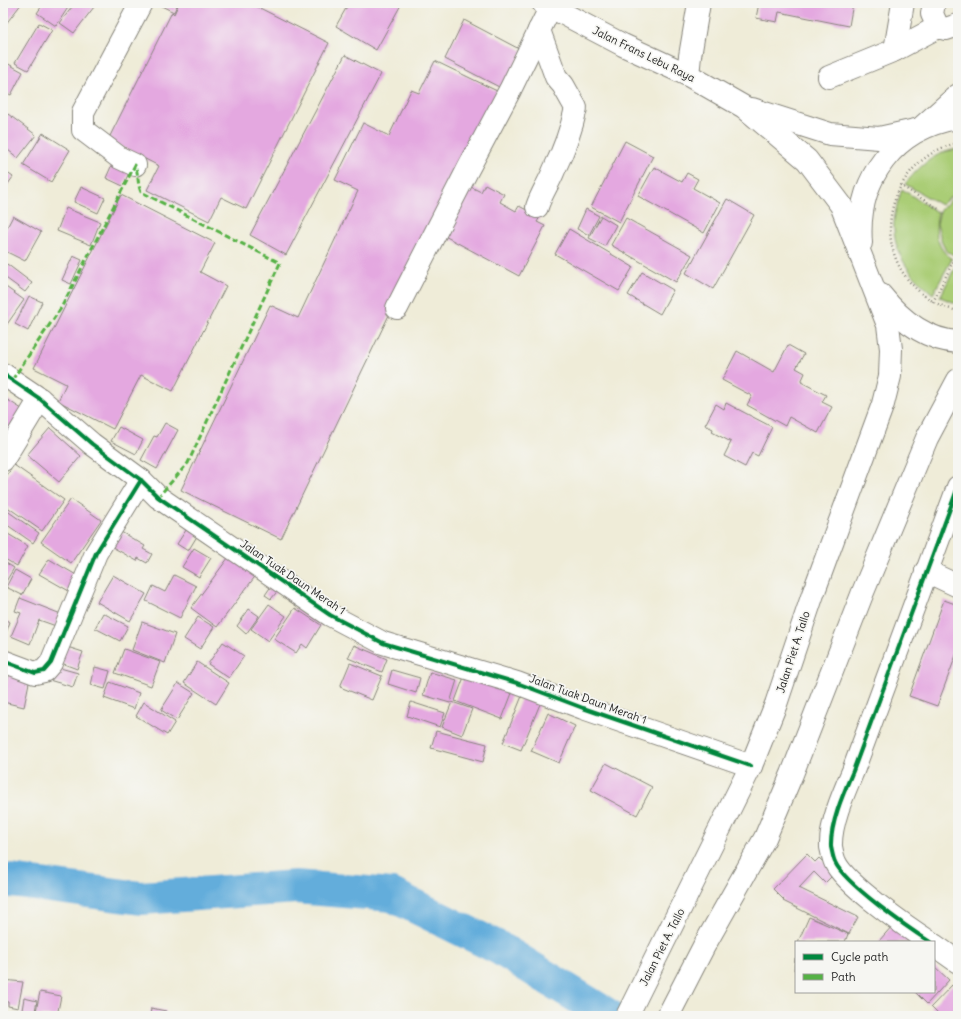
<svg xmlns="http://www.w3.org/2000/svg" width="961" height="1019" font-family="Delius,sans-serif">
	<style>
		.green { fill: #aacd76; stroke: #637449 }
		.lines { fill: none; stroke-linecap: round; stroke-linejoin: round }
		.river { stroke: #64addb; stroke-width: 34 }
		.building { fill: #e4a8e0 }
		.minor-casing { stroke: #86847a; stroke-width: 24 }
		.major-casing { stroke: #86847a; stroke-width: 24 }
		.path { stroke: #86847a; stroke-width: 2.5; stroke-dasharray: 1 3; stroke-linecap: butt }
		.minor { stroke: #fff; stroke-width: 22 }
		.major { stroke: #fff; stroke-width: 22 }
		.quiet { stroke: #55b145; stroke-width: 3; stroke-dasharray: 6 3; stroke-linecap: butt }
		.cycleway-casing { stroke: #f6f6f2; stroke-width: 6 }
		.cycleway { stroke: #00873e; stroke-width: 4 }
		.labels { text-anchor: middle; stroke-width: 3.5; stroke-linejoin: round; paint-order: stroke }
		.street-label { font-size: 11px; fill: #1c1c1c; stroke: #f6f6f2 }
	</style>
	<rect width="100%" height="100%" fill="#f6f6f2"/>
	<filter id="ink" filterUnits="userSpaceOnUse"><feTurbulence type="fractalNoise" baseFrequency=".025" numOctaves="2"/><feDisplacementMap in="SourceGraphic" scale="8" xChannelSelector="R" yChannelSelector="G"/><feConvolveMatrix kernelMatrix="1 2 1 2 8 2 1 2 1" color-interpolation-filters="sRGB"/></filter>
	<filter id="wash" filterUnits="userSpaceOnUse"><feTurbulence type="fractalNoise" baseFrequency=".012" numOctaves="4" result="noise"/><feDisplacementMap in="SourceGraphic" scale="16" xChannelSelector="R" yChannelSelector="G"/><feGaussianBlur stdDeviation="0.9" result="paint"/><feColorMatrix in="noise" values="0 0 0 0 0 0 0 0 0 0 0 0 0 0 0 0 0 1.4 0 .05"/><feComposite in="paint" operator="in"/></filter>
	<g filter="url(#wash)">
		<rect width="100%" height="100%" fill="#efecd8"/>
		<g class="green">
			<path d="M958,149v42l-17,14 -36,-21c15,-18 29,-32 53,-35z"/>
			<path d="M902,189l36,24c-4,17 -2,35 14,46l-19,35c-21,-17 -38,-37 -39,-65 -1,-13 4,-28 8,-40z"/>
			<polygon points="958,193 958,257 946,251 942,243 937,224 940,210"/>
			<polygon points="958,261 958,304 940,297"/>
		</g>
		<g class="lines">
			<polyline class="river" points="3,880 141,898 296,887 392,895 499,948 609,1016"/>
		</g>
		<g id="blocks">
			<g class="building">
				<polygon points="3,3 22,3 5,25 3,24"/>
				<polygon points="44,3 71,3 56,26 37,13"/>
				<polygon points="75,3 89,3 94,7 74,33 60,23"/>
				<polygon points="155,3 178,3 174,12"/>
				<polygon points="179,3 250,3 329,43 246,209 221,197 209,221 147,190 159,166 108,140 172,12 174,14"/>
				<polygon points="349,3 402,3 376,50 336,26"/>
				<polygon points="759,3 853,3 849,26 779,12 777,22 756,18"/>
				<polygon points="464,20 523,51 503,89 445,59"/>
				<polygon points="39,23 52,30 28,70 15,63"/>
				<polygon points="345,55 381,74 286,255 250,235"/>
				<polygon points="3,61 23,72 11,95 3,91"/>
				<polygon points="435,61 497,91 281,539 181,490 270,305 298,318 358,191 335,180 363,123 389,136 411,90 419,93"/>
				<polygon points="8,114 36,135 18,158 3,146 3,121"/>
				<polygon points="43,133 70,150 51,182 23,165"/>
				<polygon points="625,141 653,156 619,222 591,207"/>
				<polygon points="114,160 131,168 123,186 106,178"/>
				<polygon points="654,167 682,182 687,173 698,179 693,188 720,203 704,233 638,196"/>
				<polygon points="3,170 13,177 3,191"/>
				<polygon points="465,184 481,192 485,184 504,194 500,202 516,211 519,206 540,217 537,222 545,226 519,276 439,233"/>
				<polygon points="81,187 105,198 98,213 74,202"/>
				<polygon points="121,195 215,243 200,272 226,286 173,391 141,375 113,429 58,401 66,384 34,368"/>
				<polygon points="727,199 754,215 713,289 686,273"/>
				<polygon points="66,208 100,222 91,245 57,231"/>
				<polygon points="586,209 599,216 589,235 577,229"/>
				<polygon points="13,216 41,232 25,261 3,250 3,235"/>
				<polygon points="601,216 616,225 605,246 589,238"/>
				<polygon points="626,218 692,255 676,282 611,245"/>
				<polygon points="569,229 633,267 619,291 555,254"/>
				<polygon points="73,256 82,260 71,284 62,280"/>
				<polygon points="7,264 32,283 25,292 3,276 3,269"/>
				<polygon points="642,272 673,290 660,314 628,295"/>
				<polygon points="3,285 24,300 3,330"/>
				<polygon points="29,296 42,302 28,331 15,324"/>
				<polygon points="788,345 804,354 796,368 805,373 801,382 826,395 822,402 832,407 818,433 789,417 785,426 747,405 752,396 722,380 737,351 774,372"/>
				<polygon points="3,397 25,411 9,437 3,434"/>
				<polygon points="726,403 772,427 758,456 752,453 745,467 724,456 731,442 712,432 713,429 705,425 716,404 724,409"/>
				<polygon points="165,423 178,430 157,469 141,460 154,436 157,437"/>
				<polygon points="119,427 143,440 136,454 111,441"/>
				<polygon points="50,428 81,456 59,482 27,455"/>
				<polygon points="14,465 64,500 42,531 3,504 3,481"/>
				<polygon points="71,499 101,520 71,563 41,542"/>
				<polygon points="3,508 39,533 33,543 3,522"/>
				<polygon points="188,527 199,533 188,551 177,544"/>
				<polygon points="116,529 145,546 143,549 152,554 147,563 138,558 137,561 107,544"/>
				<polygon points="3,531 28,546 17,566 3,558"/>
				<polygon points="194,548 211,558 199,577 182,567"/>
				<polygon points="231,554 257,574 217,627 191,608"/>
				<polygon points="49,559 78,576 69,591 39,574"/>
				<polygon points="3,561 14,568 5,583 3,582"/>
				<polygon points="15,570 31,579 22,595 6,587"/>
				<polygon points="113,575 146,594 130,621 97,602"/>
				<polygon points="174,575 196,586 180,618 146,601 153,586 165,592"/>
				<polygon points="274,582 281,587 271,599 265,595"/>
				<polygon points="20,598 61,614 56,626 39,620 30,644 11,636 21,613 15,611"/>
				<polygon points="944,600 958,605 958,650 937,706 909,696"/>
				<polygon points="269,604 286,616 268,641 251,629"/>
				<polygon points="295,608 321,625 307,648 302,644 296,653 274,639"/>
				<polygon points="249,609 259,616 246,634 237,626"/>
				<polygon points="103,613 128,626 120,641 95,628"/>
				<polygon points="198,617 214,627 200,649 184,639"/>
				<polygon points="3,619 10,622 3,641"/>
				<polygon points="142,622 175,634 165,663 132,650"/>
				<polygon points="223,642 244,656 229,678 208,664"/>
				<polygon points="61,645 83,652 77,669 56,661"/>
				<polygon points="354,645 387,659 382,672 348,658"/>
				<polygon points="124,649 160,662 151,686 115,673"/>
				<polygon points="197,662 229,683 216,704 184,683"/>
				<polygon points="350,663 382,676 372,700 340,687"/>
				<polygon points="53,666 78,673 73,687 49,680"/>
				<polygon points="95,667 110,671 105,689 91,685"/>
				<polygon points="10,668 31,673 24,707 3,702"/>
				<polygon points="467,669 514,688 502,719 455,701"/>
				<polygon points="3,670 6,670 4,683 3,683"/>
				<polygon points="392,670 420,678 416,693 388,684"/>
				<polygon points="430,672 457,680 450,703 423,695"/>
				<polygon points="110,682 139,693 134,709 104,698"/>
				<polygon points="178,683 194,693 177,720 161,710"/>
				<polygon points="522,696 540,704 521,750 503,743"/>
				<polygon points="144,702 175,722 167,735 136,716"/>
				<polygon points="411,702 445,713 440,727 407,716"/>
				<polygon points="452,702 472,709 462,735 442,727"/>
				<polygon points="548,713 575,726 559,763 531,751"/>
				<polygon points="436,731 487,744 483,762 431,748"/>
				<polygon points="606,763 652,787 637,815 591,790"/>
				<polygon points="807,854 815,862 819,858 835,873 825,883 814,872 799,888 858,917 849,934 783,901 784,900 773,889"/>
				<polygon points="809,917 848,934 845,942 798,942"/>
				<polygon points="893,925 913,942 878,942"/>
				<polygon points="795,958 796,959 796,970 794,970"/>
				<polygon points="934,966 949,980 927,1004 915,992 934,992"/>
				<polygon points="3,980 23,982 18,1008 8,1006 8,1002 3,1001"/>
				<polygon points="952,985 958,991 958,1016 940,1016 931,1007"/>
				<polygon points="40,992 61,996 57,1016 35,1016"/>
				<polygon points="24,998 37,1001 34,1016 21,1016"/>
				<polygon points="151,1008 166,1011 165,1016 150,1016"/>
			</g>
		</g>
	</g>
	<g filter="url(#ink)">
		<use href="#blocks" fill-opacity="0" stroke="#86847a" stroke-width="1"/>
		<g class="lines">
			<defs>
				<g id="minor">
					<polyline points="934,3 932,14 938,27"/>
					<polyline points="895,50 903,3"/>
					<polyline points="688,75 690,56 699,3"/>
					<polyline points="829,77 895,50 938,27 946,29 958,25"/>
					<polyline points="135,165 120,158 83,130 83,112 141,3"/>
					<path d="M537,207c4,-13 12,-24 17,-37 10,-20 17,-39 22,-62l-13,-23 -7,-8 -17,-47"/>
					<polyline points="397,308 468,169 510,90 550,8"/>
					<polyline points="3,374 40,399 92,444 141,480 158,497 330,615 383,643 517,683 583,708 751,766"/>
					<polyline points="3,460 40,399"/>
					<polyline points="926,571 958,586"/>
					<polyline points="3,661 35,673 44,671 51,663 96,553 141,480"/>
					<path d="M930,942c-22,-14 -86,-59 -95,-80 -2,-4 -3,-11 -4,-15 -1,-24 13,-55 22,-76l105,-284"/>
					<polyline points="934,945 958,962"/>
				</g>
				<g id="major">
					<polyline points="543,3 623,45 688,75 744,107 807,160 841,205 888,325 891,349 890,376 883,404 813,594 776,704 751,766 627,1016"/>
					<polyline points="752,109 830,134 879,138 920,129 958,95"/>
					<path d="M861,243c-5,-64 33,-115 97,-125"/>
					<path d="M881,295c19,24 45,45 77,47"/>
					<polyline points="668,1016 704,946 765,838 792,774 863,592 927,438 958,380"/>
				</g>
			</defs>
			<use href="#minor" class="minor-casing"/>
			<use href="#major" class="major-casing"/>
			<g class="path">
				<path d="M958,143c-20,4 -38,16 -50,32 -38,52 -13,121 50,136"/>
				<polyline points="900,185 940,210"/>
				<polyline points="933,302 956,256"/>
			</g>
			<use href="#minor" class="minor"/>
			<use href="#major" class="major"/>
			<path class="quiet" d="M12,380l49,-72 74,-143c4,10 2,18 6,27l139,71 -92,200 -30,34"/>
			<defs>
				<g id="cycleway">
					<polyline points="3,374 40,399 92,444 141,480 158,497 330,615 383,643 517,683 583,708 751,766"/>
					<polyline points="3,661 35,673 44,671 51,663 96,553 141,480"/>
					<path d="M930,942c-22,-14 -86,-59 -95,-80 -2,-4 -3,-11 -4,-15 -1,-24 13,-55 22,-76l105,-284"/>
				</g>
			</defs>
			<use href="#cycleway" class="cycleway-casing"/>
			<use href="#cycleway" class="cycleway"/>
		</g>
	</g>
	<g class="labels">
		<g class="street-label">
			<text transform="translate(644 54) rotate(26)" y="4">Jalan Frans Lebu Raya</text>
			<text transform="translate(293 577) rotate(34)" y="4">Jalan Tuak Daun Merah 1</text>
			<text transform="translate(793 652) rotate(-72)" y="4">Jalan Piet A. Tallo</text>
			<text transform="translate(588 699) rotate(20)" y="4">Jalan Tuak Daun Merah 1</text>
			<text transform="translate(662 947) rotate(-63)" y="4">Jalan Piet A. Tallo</text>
		</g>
	</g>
	<rect width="961" height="1019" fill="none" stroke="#f6f6f2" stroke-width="16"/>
	<rect x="795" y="941" width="140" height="52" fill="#f6f6f2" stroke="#9f9f9c"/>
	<rect x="803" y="954" width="20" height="6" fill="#00873e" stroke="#9f9f9c"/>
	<text x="831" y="961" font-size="12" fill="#1c1c1c">Cycle path</text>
	<rect x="803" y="974" width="20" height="6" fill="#55b145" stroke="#9f9f9c"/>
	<text x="831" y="981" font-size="12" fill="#1c1c1c">Path</text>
</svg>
